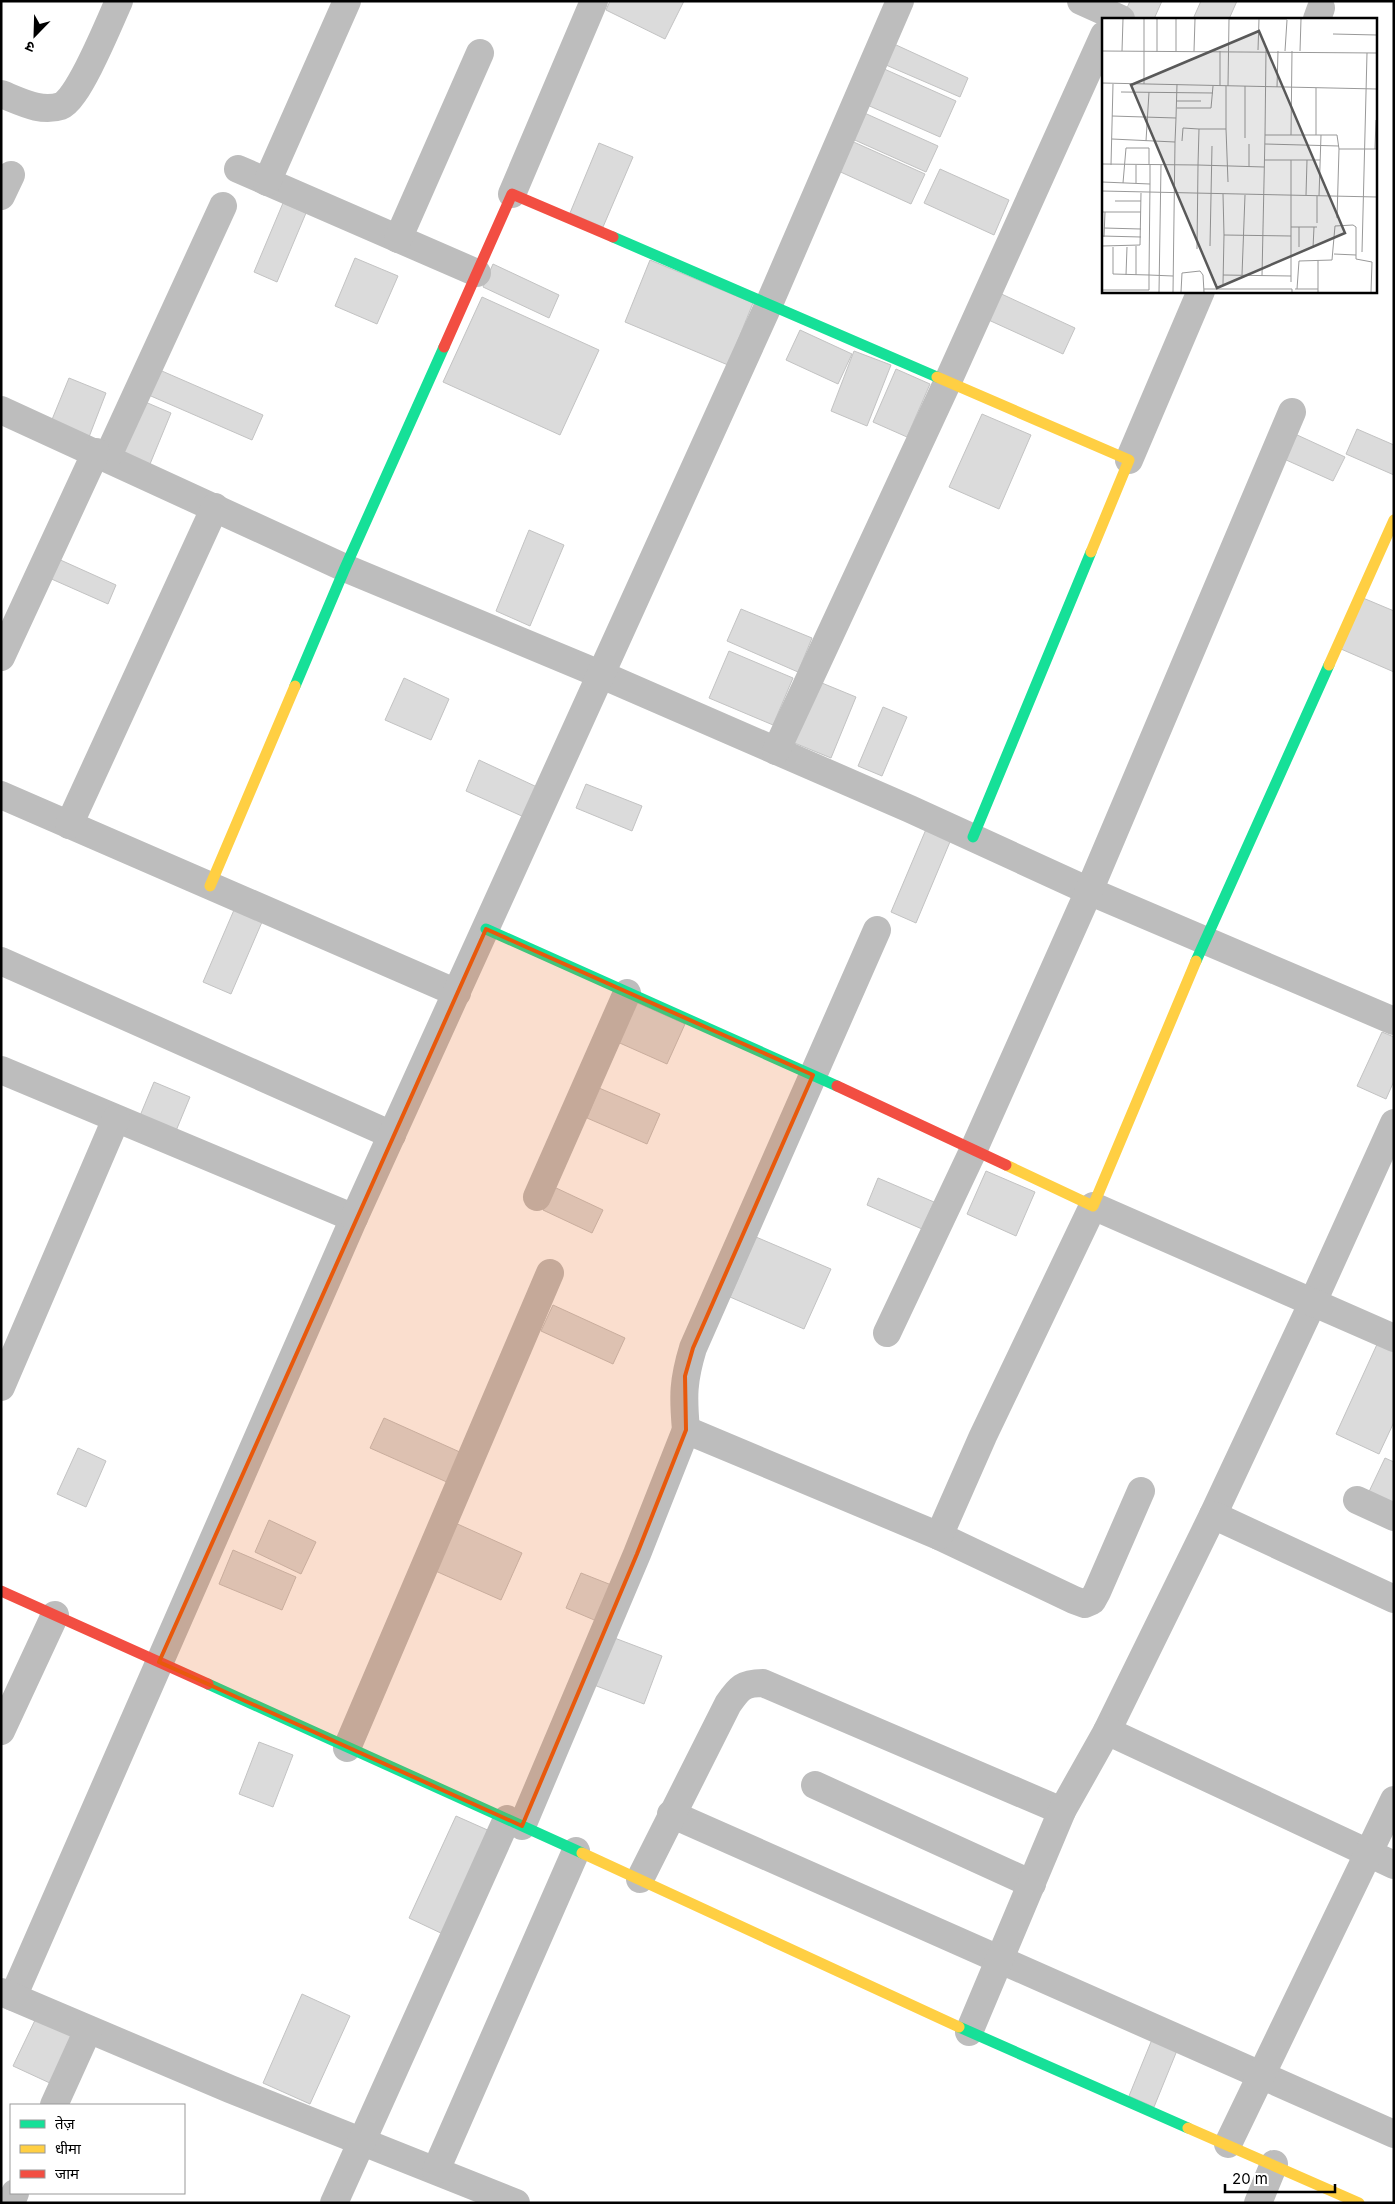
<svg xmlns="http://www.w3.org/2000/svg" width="1395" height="2204" font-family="Inter,'Noto Sans Devanagari',sans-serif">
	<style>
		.building { fill: #dbdbdb; stroke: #c3c3c3 }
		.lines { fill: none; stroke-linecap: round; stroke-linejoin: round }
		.street { stroke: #bdbdbd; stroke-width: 28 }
		.fast { stroke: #16e098; stroke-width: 11 }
		.slow { stroke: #ffcf43; stroke-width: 11 }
		.jam { stroke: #f24e42; stroke-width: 11 }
		.marked { fill: #e8590c; fill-opacity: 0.2; stroke: #e8590c; stroke-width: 4; stroke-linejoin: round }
		.inset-road { fill: none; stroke: #999; stroke-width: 1 }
		.view { fill: #595959; fill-opacity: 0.15; stroke: #595959; stroke-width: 2.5 }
		.inset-edge { fill: none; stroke: #000; stroke-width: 2.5 }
	</style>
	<rect width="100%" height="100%" fill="#fff"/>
	<g class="building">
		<polygon points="610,1 684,1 665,39 606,10"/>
		<polygon points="1130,1 1162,1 1154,19 1126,19 1123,17"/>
		<polygon points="1201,1 1237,1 1229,19 1193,19"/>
		<polygon points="894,44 968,78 960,97 886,65"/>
		<polygon points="882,68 956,101 940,137 865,104"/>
		<polygon points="860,111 938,146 926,172 848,137"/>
		<polygon points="847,139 925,174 911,204 834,169"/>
		<polygon points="599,143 633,157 603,227 570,213"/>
		<polygon points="940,169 1009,200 994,235 924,203"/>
		<polygon points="283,203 306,213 277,282 254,272"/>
		<polygon points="355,258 398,276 377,324 335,306"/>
		<polygon points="650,260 753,303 728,365 625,322"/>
		<polygon points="493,264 559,295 549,318 483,287"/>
		<polygon points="995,291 1075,328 1063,354 982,317"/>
		<polygon points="482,297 599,350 560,435 443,382"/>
		<polygon points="800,330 852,354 838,384 786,360"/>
		<polygon points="854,351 891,365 867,426 831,411"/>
		<polygon points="155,368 263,415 252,440 144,393"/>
		<polygon points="896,369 930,384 907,437 873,422"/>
		<polygon points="69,378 106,393 89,437 51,422"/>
		<polygon points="136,398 171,413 150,464 114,450"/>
		<polygon points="982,414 1031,435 999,509 949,487"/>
		<polygon points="1357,429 1394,445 1394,475 1346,454"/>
		<polygon points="1295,434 1345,457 1333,481 1284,459"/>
		<polygon points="529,530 564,545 530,626 496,611"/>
		<polygon points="56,558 116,585 108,604 47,577"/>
		<polygon points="1363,598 1394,611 1394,672 1341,649"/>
		<polygon points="741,609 812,638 798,672 727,641"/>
		<polygon points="729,651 793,678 773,725 709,698"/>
		<polygon points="404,678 449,699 431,740 385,720"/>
		<polygon points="817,681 856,697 831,758 792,742"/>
		<polygon points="883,707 907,717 882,776 858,766"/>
		<polygon points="479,760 537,787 524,817 466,791"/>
		<polygon points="586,784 642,806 632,831 576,808"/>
		<polygon points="927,827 952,837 916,923 891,912"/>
		<polygon points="237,903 265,915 231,994 203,982"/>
		<polygon points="631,1000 685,1024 667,1064 613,1040"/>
		<polygon points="1382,1032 1394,1037 1394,1081 1386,1099 1357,1086"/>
		<polygon points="154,1082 190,1097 173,1138 137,1123"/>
		<polygon points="599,1088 660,1114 647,1144 587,1118"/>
		<polygon points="986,1171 1035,1192 1016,1236 967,1214"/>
		<polygon points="878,1178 934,1202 922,1229 867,1205"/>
		<polygon points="554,1187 603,1210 592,1233 543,1210"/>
		<polygon points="756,1237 831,1269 804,1329 730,1297"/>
		<polygon points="553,1305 625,1338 613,1364 541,1331"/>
		<polygon points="1379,1340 1394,1347 1394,1422 1379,1454 1336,1434"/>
		<polygon points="384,1418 462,1453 449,1483 370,1448"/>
		<polygon points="78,1448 106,1461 86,1507 57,1494"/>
		<polygon points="1385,1458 1394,1462 1394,1510 1366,1498"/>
		<polygon points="269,1520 316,1542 301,1574 255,1552"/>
		<polygon points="453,1522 522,1553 501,1600 431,1569"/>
		<polygon points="233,1550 296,1577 282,1610 219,1584"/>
		<polygon points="581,1573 614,1586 599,1622 566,1608"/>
		<polygon points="604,1634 662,1656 644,1704 586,1682"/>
		<polygon points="259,1742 293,1755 273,1807 239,1794"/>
		<polygon points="456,1816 492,1832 445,1935 409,1918"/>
		<polygon points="302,1994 350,2016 310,2104 263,2083"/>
		<polygon points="37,2016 75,2034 52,2084 13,2066"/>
		<polygon points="1153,2037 1178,2048 1154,2107 1129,2096"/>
	</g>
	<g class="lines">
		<g class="street">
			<polyline points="1081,1 1121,19"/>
			<polyline points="1317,19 1321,8"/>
			<path d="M1,94c19,7 39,19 60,12 17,-6 49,-85 58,-105"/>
			<polyline points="238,169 477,273"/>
			<polyline points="267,182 347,1"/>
			<polyline points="512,194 594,1"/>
			<polyline points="1,196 11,175"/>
			<polyline points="398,239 480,53"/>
			<polyline points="1,410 345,568 602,675 910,809 1089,891 1394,1021"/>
			<polyline points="107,458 223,206"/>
			<polyline points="1129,460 1201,291"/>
			<polyline points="1,657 96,452"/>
			<polyline points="776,751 948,381 1104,35"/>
			<polyline points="1,795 457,993"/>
			<polyline points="69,825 215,507"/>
			<polyline points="1,961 392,1135"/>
			<polyline points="1,1070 354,1218 13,1997"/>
			<polyline points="537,1197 627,993"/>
			<polyline points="354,1218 769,304 900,1"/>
			<polyline points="887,1333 973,1151 1089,891 1292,412"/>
			<polyline points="1,1387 116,1119"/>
			<path d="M686,1430c-3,-34 -3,-49 7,-82l184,-418"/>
			<polyline points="1357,1500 1394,1517"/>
			<polyline points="1213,1515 1312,1304 1394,1123"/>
			<polyline points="939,1536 1074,1600 1085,1604 1092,1601 1097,1592 1141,1491"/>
			<polyline points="1,1731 55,1615"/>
			<polyline points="1107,1731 1213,1515 1394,1599"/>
			<polyline points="347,1748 550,1273"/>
			<polyline points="815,1785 1032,1884"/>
			<polyline points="671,1814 1394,2134"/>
			<polyline points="522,1826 637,1554 686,1430 939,1536 983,1436 1093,1206 1394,1338"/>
			<path d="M640,1879l88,-175c11,-16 15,-21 35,-21l299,128"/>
			<polyline points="1,1992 230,2089 516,2203"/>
			<polyline points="969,2032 1062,1811 1107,1731 1394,1865"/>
			<polyline points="54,2105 88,2030"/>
			<polyline points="1228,2144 1394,1800"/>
			<polyline points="436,2170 576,1851"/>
			<polyline points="11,2203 15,2193"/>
			<polyline points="334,2203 507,1819"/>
			<polyline points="1258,2203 1274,2164"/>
		</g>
		<g class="fast">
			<polyline points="613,237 937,377"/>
			<polyline points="295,686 345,568 444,347"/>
			<polyline points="973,837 1091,552"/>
			<polyline points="486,929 837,1086"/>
			<polyline points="1196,961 1329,665"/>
			<polyline points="208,1684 582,1853"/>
			<polyline points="959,2027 1188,2128"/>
		</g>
		<g class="slow">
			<polyline points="937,377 1129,460 1091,552"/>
			<polyline points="1329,665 1394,520"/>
			<polyline points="210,886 295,686"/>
			<polyline points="1006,1165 1093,1206 1196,961"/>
			<polyline points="582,1853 959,2027"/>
			<polyline points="1188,2128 1359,2203"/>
		</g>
		<g class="jam">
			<polyline points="444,347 512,194 613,237"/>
			<polyline points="837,1086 1006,1165"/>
			<polyline points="1,1591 208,1684"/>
		</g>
	</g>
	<path class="marked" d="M486,929l327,146 -120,273 -8,28 1,54 -49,124 -115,272 -363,-164z"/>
	<g transform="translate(1102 18)">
		<rect width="275" height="275" fill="#fff"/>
		<path class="inset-road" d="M55,1v33M127,1h58M231,16l44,1M156,32l1,-31M164,32l-1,85h72l2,14h38M0,33l275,2M20,33l1,-32M74,33v-32M92,33l1,-32M183,33l2,-31M198,33l1,-32M0,65l275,6M42,66v-65M118,68v-35M126,68l1,-67M175,69l1,-36M19,74l92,1M75,83h24M75,90h34l2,-22M10,98l64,2 1,-34M124,111l2,53M189,117l1,-84M214,117v-47M143,120v-52M10,121l63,3 1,-24M44,123l3,-49M80,123l1,-13 16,1M163,126l74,2M273,131l1,-29M162,142h56M0,146l96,1 1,-36h27v-43M9,147l2,-81M147,149v-23M0,164l48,2 -1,91 -36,-1v-27M21,165l3,-35h23v17M34,165v-18M48,166v-19M0,173l275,6M121,176l1,41 67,1v-76M204,177l1,-35M217,178l2,-61M13,183h26M0,194h39M235,200l2,-69M215,205v-27M189,209h26M2,210l37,1M0,218l39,1M189,218v46M2,219l1,-25M0,228l38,-1 1,-52M108,228l2,-100M197,229v-20M211,230l1,-21M95,231l1,-84 66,2M260,234l5,-199M232,236l22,1M24,257l1,-28M34,257v-29M121,257l68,1M140,257l3,-80M160,258l3,-141M121,266l1,-49M102,271h88v3M193,271h23M195,271l2,-28 33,-1 3,-34 18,-1 3,2v32l16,3 -1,30M0,272h47v-15l24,1M57,274l2,-127M71,274l2,-150M79,274l1,-19 18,-2 3,4 1,17M216,274v-32"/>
		<path class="view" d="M157,13l86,202 -128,55 -86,-203z"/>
		<rect width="275" height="275" class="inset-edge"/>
	</g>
	<rect width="1395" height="2204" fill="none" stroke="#000000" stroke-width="5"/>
	<rect x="10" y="2104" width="175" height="90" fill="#ffffff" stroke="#999999"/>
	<rect x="20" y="2120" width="25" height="8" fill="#16e098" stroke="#999999"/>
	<text x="55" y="2129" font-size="15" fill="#000000">तेज़</text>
	<rect x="20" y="2145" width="25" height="8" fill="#ffcf43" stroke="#999999"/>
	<text x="55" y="2154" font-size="15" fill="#000000">धीमा</text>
	<rect x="20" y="2170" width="25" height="8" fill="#f24e42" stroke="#999999"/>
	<text x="55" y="2179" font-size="15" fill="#000000">जाम</text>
	<g transform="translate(35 35) rotate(203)" stroke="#ffffff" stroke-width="4" paint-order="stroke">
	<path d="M0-4L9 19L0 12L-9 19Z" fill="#000000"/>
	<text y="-8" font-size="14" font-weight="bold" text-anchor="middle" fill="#000000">उ</text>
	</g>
	<path d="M1225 2184v8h110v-8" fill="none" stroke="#000000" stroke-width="2.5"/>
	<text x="1232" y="2184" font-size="15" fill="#000000" stroke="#ffffff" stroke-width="4" paint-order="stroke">20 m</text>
</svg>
